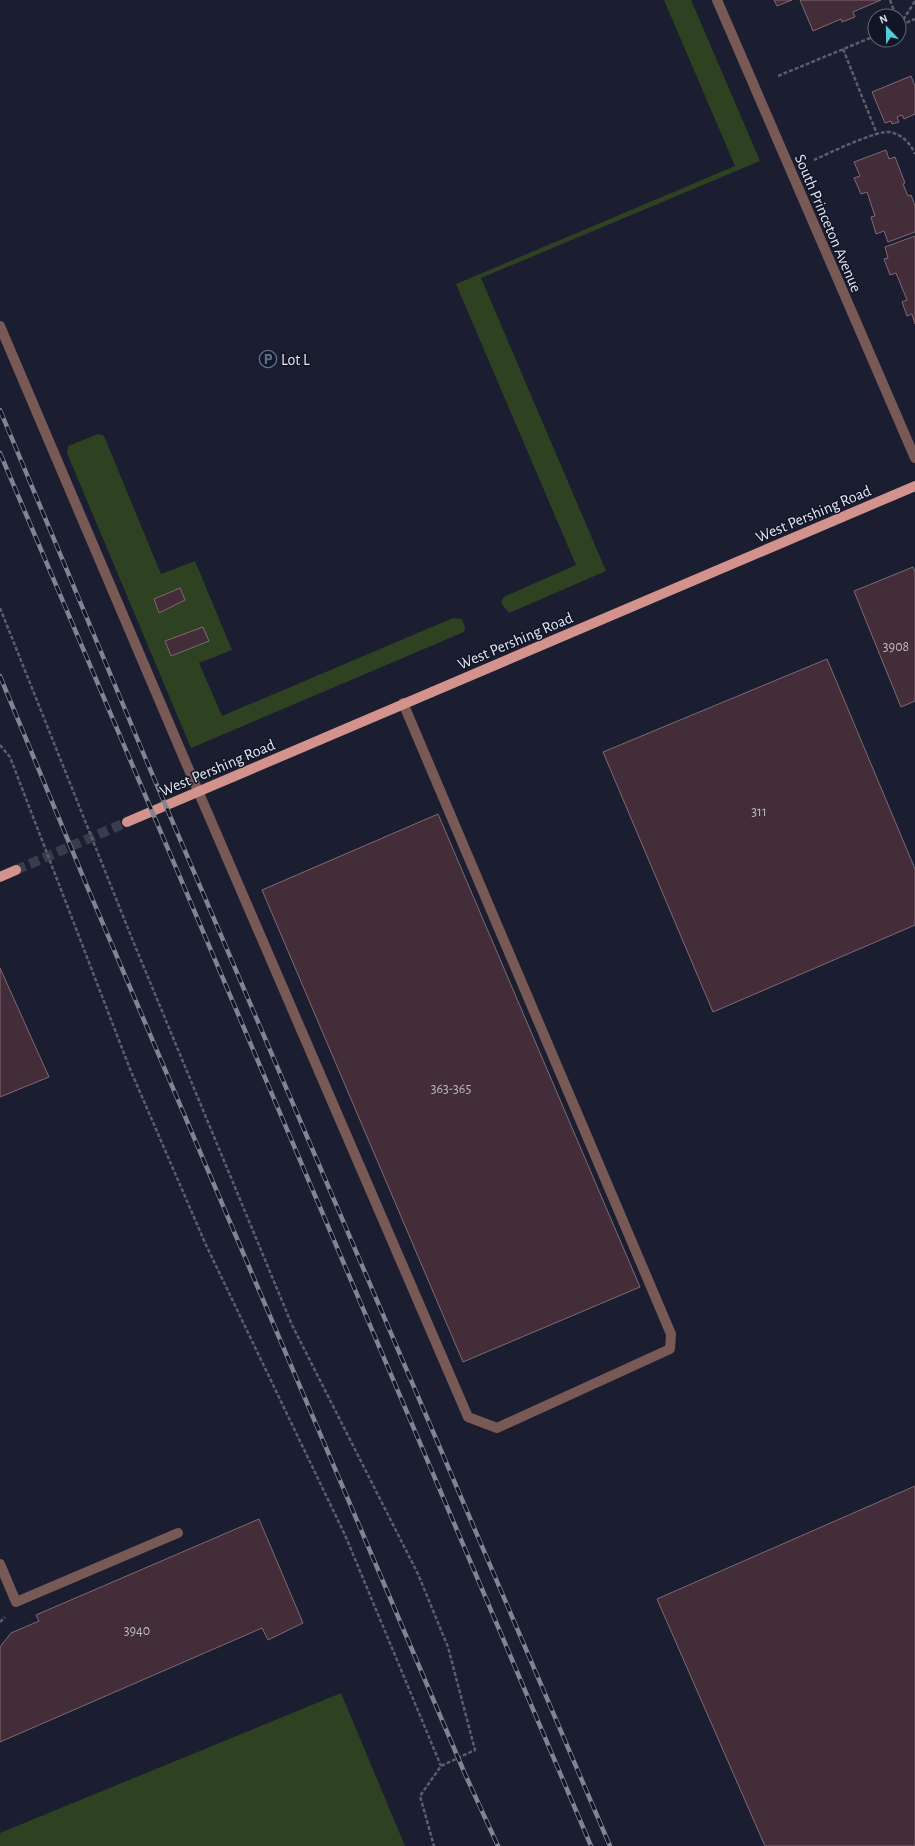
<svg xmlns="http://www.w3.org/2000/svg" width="915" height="1846" font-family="'Alegreya Sans',sans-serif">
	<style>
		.green { fill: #2e4222 }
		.building { fill: #422d38; stroke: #816974 }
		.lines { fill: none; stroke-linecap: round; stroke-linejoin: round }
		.major-tunnel { stroke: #383c4d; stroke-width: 10; stroke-dasharray: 10 5; stroke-linecap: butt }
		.path { stroke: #5a5e6e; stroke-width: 2.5; stroke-dasharray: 4 2; stroke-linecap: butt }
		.minor { stroke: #785956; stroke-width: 10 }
		.major { stroke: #d3928c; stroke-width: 10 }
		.rail-casing { stroke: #808493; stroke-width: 4.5 }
		.rail { stroke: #111526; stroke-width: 3; stroke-dasharray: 9; stroke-linecap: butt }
		.labels { text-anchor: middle; stroke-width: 3; stroke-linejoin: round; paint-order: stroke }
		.number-label { font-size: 14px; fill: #bbb8c4 }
		.street-label { font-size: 16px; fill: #e3e7f3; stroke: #111526 }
		.poi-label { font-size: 16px; fill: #e3e7f3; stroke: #111526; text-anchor: start }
	</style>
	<rect width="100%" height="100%" fill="#1a1e30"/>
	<g class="green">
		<polygon points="664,0 691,0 760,161 481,278 606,571 509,613 501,603 503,598 508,595 576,565 456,284 735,166"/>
		<polygon points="98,434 104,436 161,574 195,561 232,650 199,663 222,716 453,618 462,619 465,628 464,632 191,748 67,453 68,446"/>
		<polygon points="341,1693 405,1846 0,1846 0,1833"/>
	</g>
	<g class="building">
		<polygon points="774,0 792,0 777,6"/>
		<polygon points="800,0 881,0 853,12 855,17 842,22 841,19 813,31"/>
		<polygon points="911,76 915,86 915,114 904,119 902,115 897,117 899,122 892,124 891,121 885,123 872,92"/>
		<polygon points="886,150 889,159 895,157 905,183 903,184 908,196 911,195 915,206 915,232 888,242 884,231 876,234 871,217 875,216 867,192 861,194 854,178 860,176 854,162"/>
		<polygon points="915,236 915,324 912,314 907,316 902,302 907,300 896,273 890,275 884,259 888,258 885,247"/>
		<polygon points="913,567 915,572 915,701 901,707 854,591"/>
		<polygon points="180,588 185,600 159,613 154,599"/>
		<polygon points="203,627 209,641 171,656 165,641"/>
		<polygon points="827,659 915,869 915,925 713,1012 603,752"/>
		<polygon points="438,814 640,1287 463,1362 262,890"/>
		<polygon points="0,968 49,1077 0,1097"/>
		<polygon points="915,1486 915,1846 765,1846 657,1599"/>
		<polygon points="259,1519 303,1623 268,1640 262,1628 0,1742 0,1647 11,1633 39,1621 36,1615"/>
	</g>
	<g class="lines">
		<polyline class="major-tunnel" points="16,870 127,822"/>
		<g class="path">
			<polyline points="890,0 896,16"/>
			<polyline points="900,25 915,1"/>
			<polyline points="901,25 915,19"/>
			<polyline points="843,49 877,134"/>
			<polyline points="778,76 875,36"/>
			<path d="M814,160c15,-7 63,-30 76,-28 13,3 20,11 25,22"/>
			<polyline points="0,608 133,941 292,1325 418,1574 448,1647 475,1750 441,1766 420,1796 434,1846"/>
			<polyline points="0,745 10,757 130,1069 206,1245 345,1535 441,1766"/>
			<polyline points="0,1622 5,1617"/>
		</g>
		<g class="minor">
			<polyline points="717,0 915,458"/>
			<polyline points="0,326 183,756 468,1417 497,1428 670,1349 671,1334 403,703"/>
			<polyline points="0,1564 16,1602 178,1533"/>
		</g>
		<g class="major">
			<polyline points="127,822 915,486"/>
			<polyline points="0,877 16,870"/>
		</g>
		<defs>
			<g id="rail">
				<polyline points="0,410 147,762 610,1846"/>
				<polyline points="0,453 591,1846"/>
				<polyline points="0,676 89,891 465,1774 498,1846"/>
			</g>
		</defs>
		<use href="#rail" class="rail-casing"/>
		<use href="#rail" class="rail"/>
	</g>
	<defs>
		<symbol id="parking-ring" viewBox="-11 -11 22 22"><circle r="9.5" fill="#111526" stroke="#5c6f8a" stroke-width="1.5"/><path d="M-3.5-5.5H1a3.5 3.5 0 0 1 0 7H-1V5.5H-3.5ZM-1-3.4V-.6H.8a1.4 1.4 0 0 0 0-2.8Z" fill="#5c6f8a"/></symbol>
	</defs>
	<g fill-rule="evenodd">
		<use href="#parking-ring" x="258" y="349" width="20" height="20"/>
	</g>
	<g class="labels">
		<g class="number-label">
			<text x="896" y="651">3908</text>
			<text x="759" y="816">311</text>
			<text x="451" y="1093">363-365</text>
			<text x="137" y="1635">3940</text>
		</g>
		<g class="street-label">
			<text transform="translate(829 223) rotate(67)" y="6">South Princeton Avenue</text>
			<text transform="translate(813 513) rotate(-23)" y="6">West Pershing Road</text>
			<text transform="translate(515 640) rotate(-23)" y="6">West Pershing Road</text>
			<text transform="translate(217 767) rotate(-23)" y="6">West Pershing Road</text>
		</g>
		<g class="poi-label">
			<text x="281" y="365">Lot L</text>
		</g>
	</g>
	<g transform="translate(887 28) rotate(338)"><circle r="19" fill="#111526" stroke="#656978"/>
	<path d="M0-3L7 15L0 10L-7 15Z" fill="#53cbda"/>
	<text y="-6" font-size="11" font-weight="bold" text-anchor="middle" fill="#e3e7f3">N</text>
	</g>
</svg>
